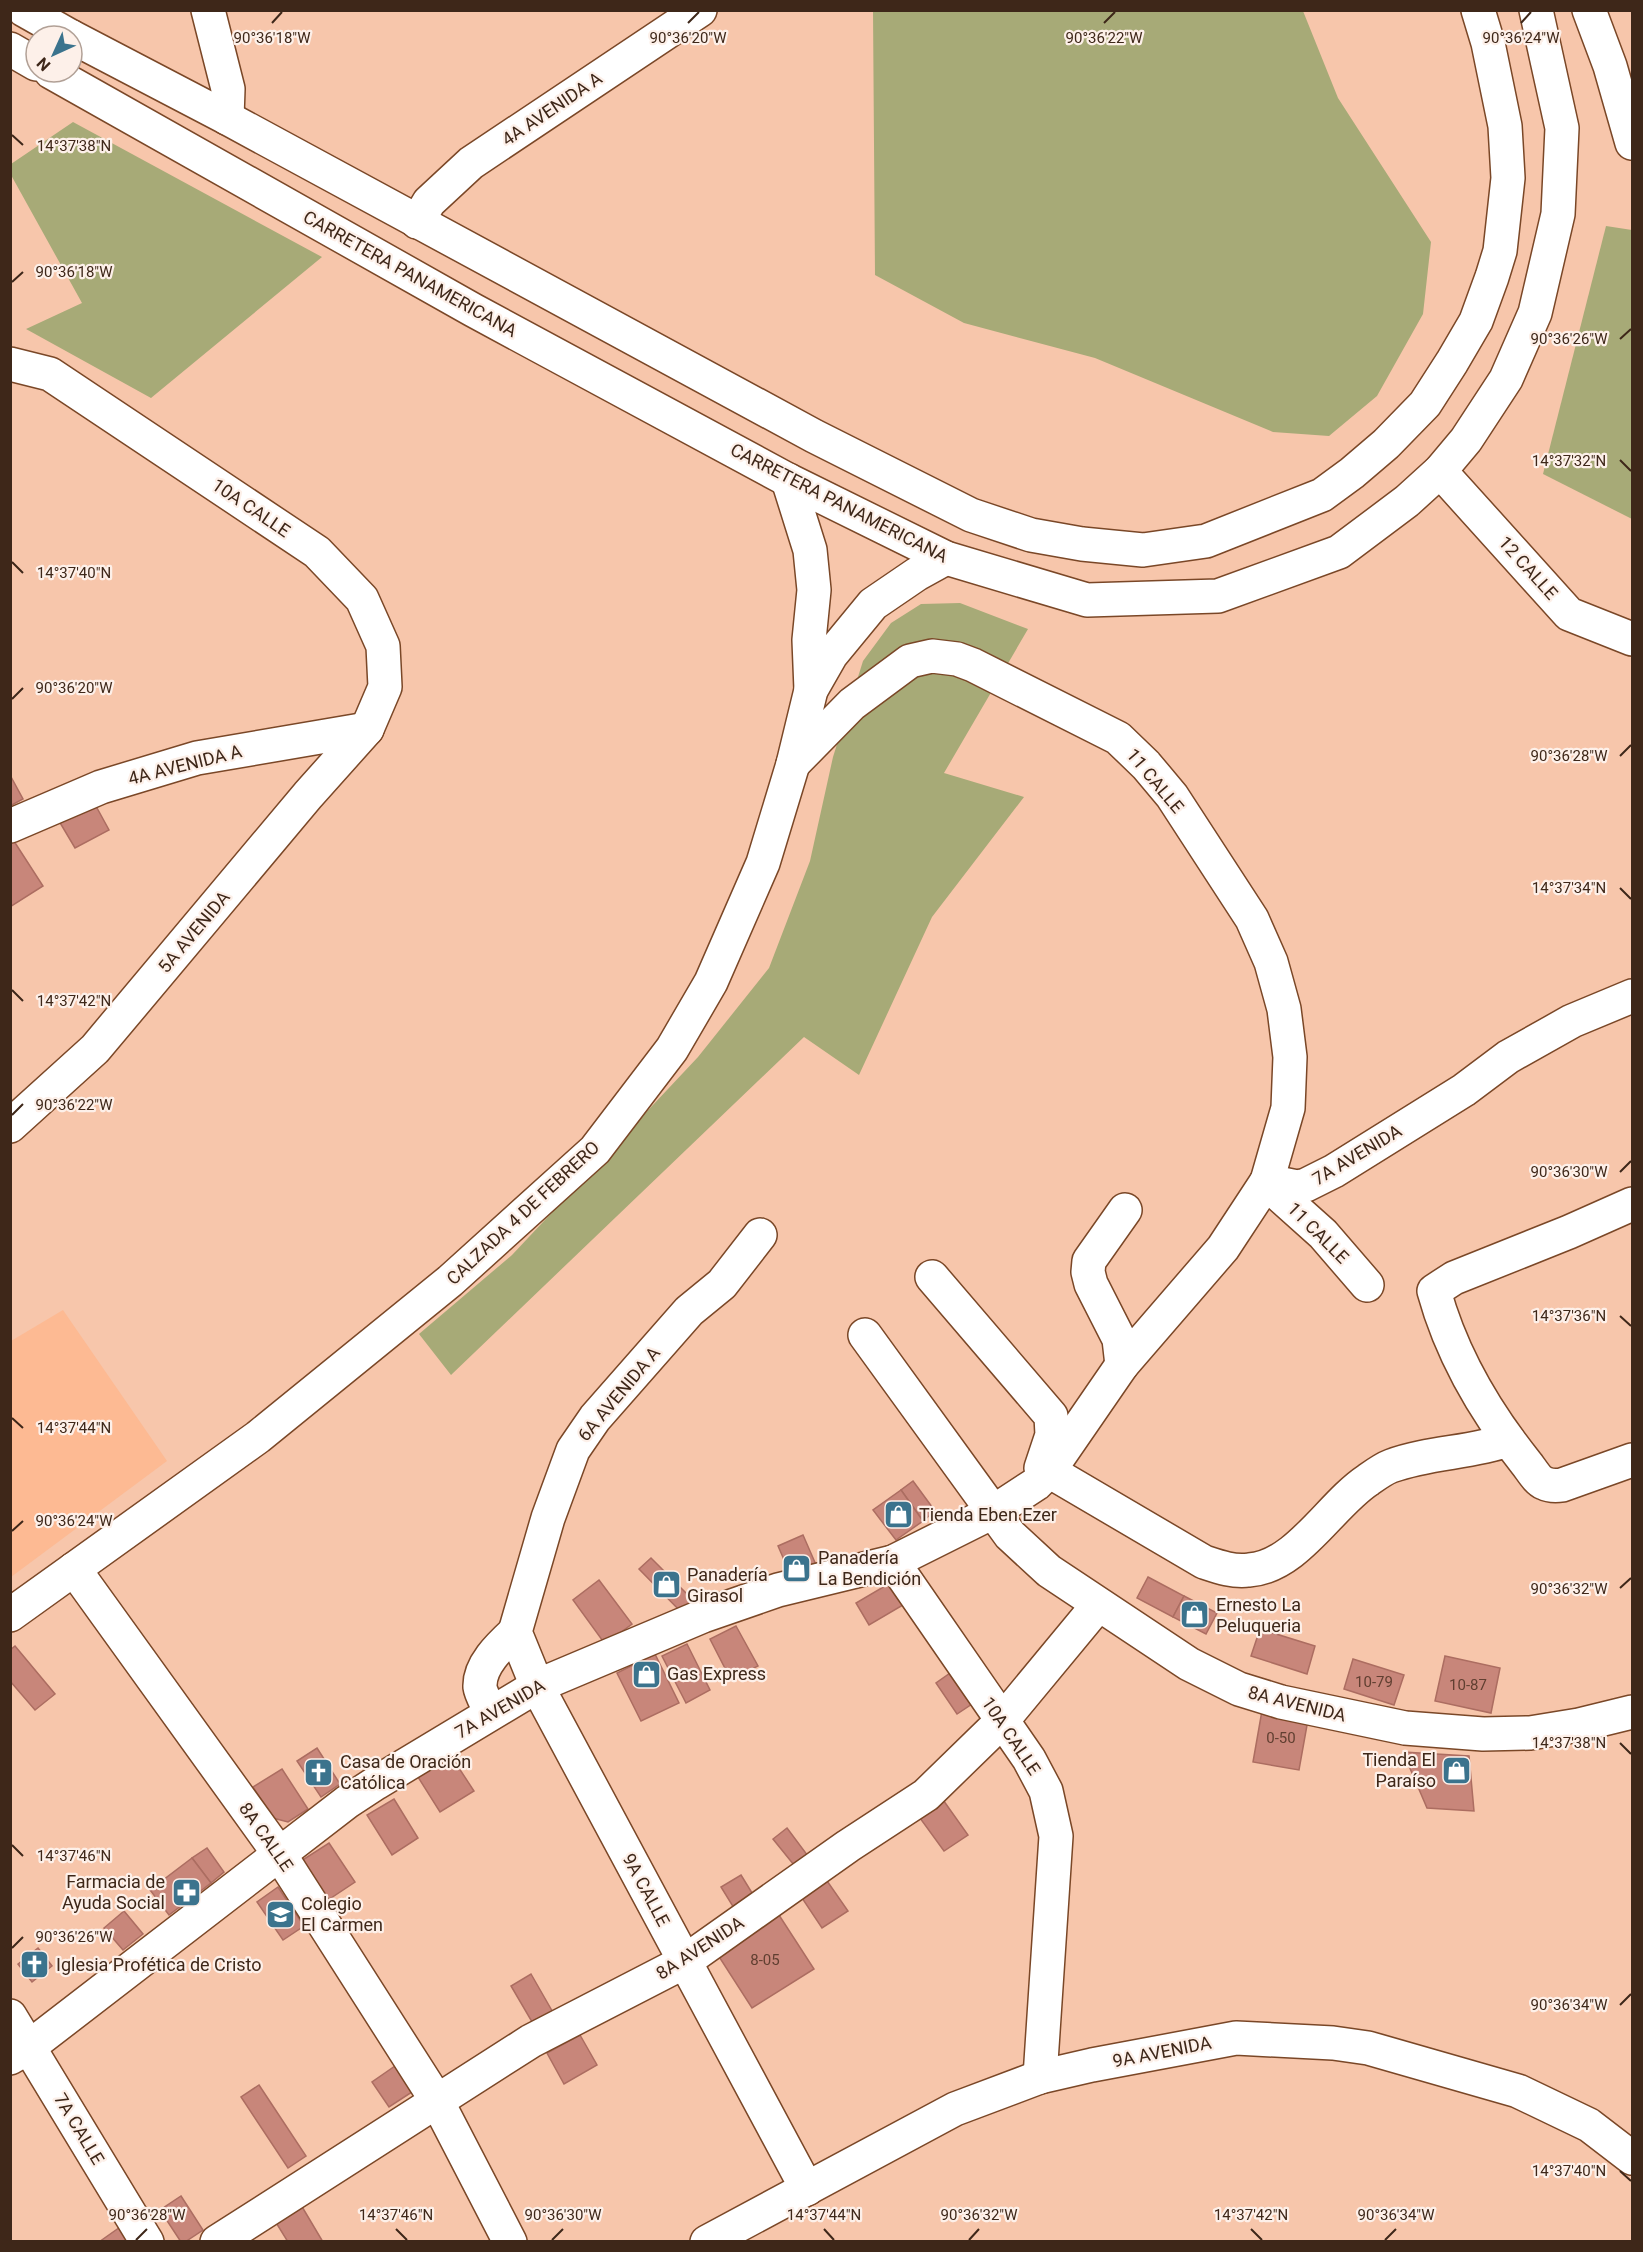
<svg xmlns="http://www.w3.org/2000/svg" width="1643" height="2252" font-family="Roboto,sans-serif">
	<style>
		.built { fill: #fdba93 }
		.green { fill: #a7aa77 }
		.building { fill: #c8867a; stroke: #ac6d61; stroke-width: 1.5 }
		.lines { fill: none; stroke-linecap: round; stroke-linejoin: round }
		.minor-casing { stroke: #7a4727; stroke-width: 36 }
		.tertiary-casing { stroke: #7a4727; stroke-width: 36 }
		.trunk-casing { stroke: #7a4727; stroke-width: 36 }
		.minor { stroke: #fff; stroke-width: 33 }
		.tertiary { stroke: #fff; stroke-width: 33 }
		.trunk { stroke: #fff; stroke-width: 33 }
		.ticks { fill: none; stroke: #3e2719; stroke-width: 2 }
		.labels { text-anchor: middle; stroke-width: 4.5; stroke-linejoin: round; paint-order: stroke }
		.number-label { font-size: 15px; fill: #603f31 }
		.street-label { font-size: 18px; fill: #3e2719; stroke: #fdf0e9 }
		.poi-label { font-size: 18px; fill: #3e2719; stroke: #fdf0e9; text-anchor: start }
		.ticks-label { font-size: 15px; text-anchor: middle; fill: #3e2719; stroke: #fdf0e9; stroke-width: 4.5; stroke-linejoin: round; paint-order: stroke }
	</style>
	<rect width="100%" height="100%" fill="#f7c6ab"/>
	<polygon class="built" points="63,1310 167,1461 11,1577 11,1341"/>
	<g class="green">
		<polygon points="873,11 1303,11 1338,98 1431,242 1423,314 1377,396 1329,436 1273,432 1095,358 964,323 875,275"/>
		<polygon points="73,122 322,257 151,398 26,329 82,303 11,175 11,164"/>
		<polygon points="1606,226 1632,230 1632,519 1543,474"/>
		<polygon points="960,603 1028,629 944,773 1024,797 932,917 859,1075 804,1037 451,1375 419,1334 512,1255 698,1057 769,968 810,861 833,757 863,661 891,623 921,604"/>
	</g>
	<g class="building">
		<polygon points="10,775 23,799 10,806"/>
		<polygon points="91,797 109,830 75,848 56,816"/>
		<polygon points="10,835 43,886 10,907"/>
		<polygon points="913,1481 935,1511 923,1521 901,1490"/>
		<polygon points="901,1490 923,1521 896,1540 873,1510"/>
		<polygon points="803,1535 817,1567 792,1578 778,1546"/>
		<polygon points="651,1558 694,1601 682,1613 639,1569"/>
		<polygon points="1148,1577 1184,1596 1173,1617 1137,1598"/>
		<polygon points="599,1580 632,1624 605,1644 573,1600"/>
		<polygon points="890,1583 903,1605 869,1625 856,1603"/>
		<polygon points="1184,1596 1217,1613 1206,1634 1173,1617"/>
		<polygon points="736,1626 758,1666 731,1680 710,1639"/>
		<polygon points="1260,1629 1315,1646 1307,1674 1251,1656"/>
		<polygon points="687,1644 710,1690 686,1703 662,1656"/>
		<polygon points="15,1646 55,1694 35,1710 10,1681 10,1650"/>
		<polygon points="655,1654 679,1703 641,1721 617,1673"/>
		<polygon points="1445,1656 1500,1668 1491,1713 1435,1701"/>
		<polygon points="1353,1659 1404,1675 1394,1705 1344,1689"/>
		<polygon points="953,1671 975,1702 957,1714 936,1683"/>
		<polygon points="1263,1705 1309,1714 1299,1770 1253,1762"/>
		<polygon points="317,1748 340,1784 321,1797 297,1761"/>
		<polygon points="1403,1752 1469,1756 1474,1811 1427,1808"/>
		<polygon points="451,1756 474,1791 440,1812 418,1777"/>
		<polygon points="282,1769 308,1809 288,1822 273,1818 253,1787"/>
		<polygon points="941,1797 968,1835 944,1851 917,1814"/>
		<polygon points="394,1799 418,1838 392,1855 367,1815"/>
		<polygon points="787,1828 811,1860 798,1870 773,1839"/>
		<polygon points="329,1843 355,1882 328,1900 301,1861"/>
		<polygon points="207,1848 224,1872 211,1883 192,1858"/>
		<polygon points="192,1858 211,1883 169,1915 150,1890"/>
		<polygon points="741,1875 757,1901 737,1913 721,1887"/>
		<polygon points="825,1878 848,1911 822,1928 800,1895"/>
		<polygon points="278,1887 304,1926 283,1940 257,1902"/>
		<polygon points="124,1911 143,1934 123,1950 104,1928"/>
		<polygon points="777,1912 814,1969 752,2008 716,1952"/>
		<polygon points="38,1948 52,1966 32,1982 18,1964"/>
		<polygon points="531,1974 555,2016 535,2027 511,1986"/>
		<polygon points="580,2035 597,2065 564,2084 547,2053"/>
		<polygon points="395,2066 412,2092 389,2107 372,2082"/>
		<polygon points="259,2085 306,2156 288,2168 241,2097"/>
		<polygon points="181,2196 203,2230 185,2242 181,2242 160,2210"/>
		<polygon points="301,2205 323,2242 288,2242 275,2221"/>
		<polygon points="123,2225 134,2242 99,2242"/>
	</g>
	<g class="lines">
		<defs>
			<g id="minor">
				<polyline points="208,10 228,89 227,118"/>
				<polyline points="417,222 429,202 471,163 700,10"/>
				<polyline points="10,364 50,374 317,552 362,599 383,646 385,687 367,729 308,795 95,1049 10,1126"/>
				<polyline points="1440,471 1569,614 1632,639"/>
				<polyline points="10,826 101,787 197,758 367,729"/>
				<polyline points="1267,1181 1297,1187 1306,1185 1334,1171 1464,1090 1508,1057 1572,1021 1632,996"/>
				<polyline points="1266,1183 1323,1234 1367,1285"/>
				<path d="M1632,1204l-63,28 -115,46 -20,13c17,62 52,122 92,172 5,6 11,17 18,20 6,3 12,3 18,2l70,-25"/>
				<polyline points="760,1235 722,1284 689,1311 595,1418 573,1450 548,1518 515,1632 537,1686 807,2189"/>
				<polyline points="932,1277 1051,1416 1052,1435 1041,1468"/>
				<polyline points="865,1335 1010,1535 1049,1571 1189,1664 1239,1689 1281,1702 1405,1728 1483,1734 1530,1733 1579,1725 1632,1712"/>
				<polyline points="1122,1365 1119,1339 1091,1284 1088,1272 1089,1261 1125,1210"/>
				<path d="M1049,1471l155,91c15,5 29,10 45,8 48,-3 81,-65 119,-90 7,-5 15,-11 23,-14 38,-14 80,-13 117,-26"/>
				<polyline points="893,1562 1029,1759 1046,1791 1056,1836 1040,2077"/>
				<polyline points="74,1569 280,1855 437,2101 510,2242"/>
				<path d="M491,1713c-3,-8 -10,-18 -11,-26 -1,-22 21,-42 35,-55"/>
				<polyline points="10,2058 29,2047 347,1802 376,1783 537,1686 703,1616 778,1590 893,1562 993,1512 1036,1484 1049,1471 1122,1365 1223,1248 1267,1181 1288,1108 1290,1057 1284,1009 1271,962 1252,919 1172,796 1146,765 1118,738 973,665 957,659 932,656 910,661 852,704 793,764"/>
				<polyline points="217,2242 531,2041 684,1962 848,1846 926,1795 1002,1721 1098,1605"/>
				<polyline points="707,2242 955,2109 1040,2077 1092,2065 1236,2038 1333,2043 1368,2048 1518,2091 1589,2125 1632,2158"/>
			</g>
			<g id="tertiary">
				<polyline points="1589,10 1610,66 1632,143"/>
				<polyline points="788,480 810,550 814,590 809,640 811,690"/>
				<polyline points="10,1615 258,1437 450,1281 595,1150 672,1049 711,982 763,863 793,764 811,690 831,655 873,604 917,574 946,558"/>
				<polyline points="10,2016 147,2242"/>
			</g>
			<g id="trunk">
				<polyline points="24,10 70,36"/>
				<polyline points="72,37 227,118 814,436 971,515 1031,535 1082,544 1143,550 1206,541 1322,495 1352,473 1386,444 1425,404 1452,362 1476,321 1492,277 1500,251 1508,178 1505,126 1488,43 1478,10"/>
				<polyline points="10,49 36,64"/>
				<polyline points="51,72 473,310 788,480 946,558 1087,600 1218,596 1339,552 1407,501 1440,471 1466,440 1506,379 1535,313 1558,214 1562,128 1536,10"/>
			</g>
		</defs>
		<use href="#minor" class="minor-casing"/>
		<use href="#tertiary" class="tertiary-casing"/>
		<use href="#trunk" class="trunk-casing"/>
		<use href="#minor" class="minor"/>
		<use href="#tertiary" class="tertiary"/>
		<use href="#trunk" class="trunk"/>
	</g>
	<path class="ticks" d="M272,23l10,-11M688,23l11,-11M1104,23l11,-11M1521,23l10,-11M12,135l11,10M12,282l11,-10M1620,339l11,-10M1620,460l11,11M12,562l11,11M12,699l11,-11M1620,756l11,-11M1620,888l11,11M12,990l11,11M12,1115l11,-11M1620,1172l11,-11M1620,1316l11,10M12,1418l11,10M12,1531l11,-10M1620,1588l11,-10M1620,1743l11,11M12,1845l11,11M12,1948l11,-11M1620,2005l11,-11M1620,2171l11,10M396,2229l11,11M824,2229l10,11M1251,2229l11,11M136,2240l11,-11M552,2240l11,-11M969,2240l10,-11M1385,2240l11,-11"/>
	<defs>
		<symbol id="shop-square" viewBox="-11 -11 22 22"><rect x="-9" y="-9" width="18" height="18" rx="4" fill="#3b738d" stroke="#fdf0e9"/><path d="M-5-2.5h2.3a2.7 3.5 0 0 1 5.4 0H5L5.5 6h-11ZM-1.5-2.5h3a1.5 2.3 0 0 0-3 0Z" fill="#fff"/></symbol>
		<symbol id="church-square" viewBox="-11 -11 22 22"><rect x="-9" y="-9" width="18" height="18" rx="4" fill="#3b738d" stroke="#fdf0e9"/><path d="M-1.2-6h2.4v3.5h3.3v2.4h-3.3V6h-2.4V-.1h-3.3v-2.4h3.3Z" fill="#fff"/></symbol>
		<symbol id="pharmacy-square" viewBox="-11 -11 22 22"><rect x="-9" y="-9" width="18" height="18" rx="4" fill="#3b738d" stroke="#fdf0e9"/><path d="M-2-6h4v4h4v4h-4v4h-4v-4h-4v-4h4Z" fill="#fff"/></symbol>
		<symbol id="school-square" viewBox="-11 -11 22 22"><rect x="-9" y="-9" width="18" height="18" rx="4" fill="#3b738d" stroke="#fdf0e9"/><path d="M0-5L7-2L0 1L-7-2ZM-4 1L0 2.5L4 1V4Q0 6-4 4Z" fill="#fff"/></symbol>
	</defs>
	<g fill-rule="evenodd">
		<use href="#shop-square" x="882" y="1498" width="33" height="33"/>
		<use href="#shop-square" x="780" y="1552" width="33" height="33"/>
		<use href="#shop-square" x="650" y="1568" width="33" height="33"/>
		<use href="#shop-square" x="1178" y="1598" width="33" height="33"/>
		<use href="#shop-square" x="630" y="1658" width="33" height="33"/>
		<use href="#shop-square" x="1440" y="1754" width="33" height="33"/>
		<use href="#church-square" x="302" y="1756" width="33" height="33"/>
		<use href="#pharmacy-square" x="170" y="1876" width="33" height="33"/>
		<use href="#school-square" x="264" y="1898" width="33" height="33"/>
		<use href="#church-square" x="18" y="1948" width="33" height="33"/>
	</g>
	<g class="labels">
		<g class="number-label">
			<text x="1374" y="1687">10-79</text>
			<text x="1468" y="1690">10-87</text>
			<text x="1281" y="1743">0-50</text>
			<text x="765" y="1965">8-05</text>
		</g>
		<g class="street-label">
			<text transform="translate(552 109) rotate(-34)" y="6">4A AVENIDA A</text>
			<text transform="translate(410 274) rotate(29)" y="6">CARRETERA PANAMERICANA</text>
			<text transform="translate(839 503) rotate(27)" y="6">CARRETERA PANAMERICANA</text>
			<text transform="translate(251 508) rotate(34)" y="6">10A CALLE</text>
			<text transform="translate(1528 568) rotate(48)" y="6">12 CALLE</text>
			<text transform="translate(185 765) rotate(-14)" y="6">4A AVENIDA A</text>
			<text transform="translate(1155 781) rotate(50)" y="6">11 CALLE</text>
			<text transform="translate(194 932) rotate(-50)" y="6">5A AVENIDA</text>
			<text transform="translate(1357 1155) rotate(-31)" y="6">7A AVENIDA</text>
			<text transform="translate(523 1213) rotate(-43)" y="6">CALZADA 4 DE FEBRERO</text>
			<text transform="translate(1318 1233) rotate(45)" y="6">11 CALLE</text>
			<text transform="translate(619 1394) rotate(-50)" y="6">6A AVENIDA A</text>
			<text transform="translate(1297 1704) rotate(14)" y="6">8A AVENIDA</text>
			<text transform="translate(500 1709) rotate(-30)" y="6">7A AVENIDA</text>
			<text transform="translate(1011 1736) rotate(56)" y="6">10A CALLE</text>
			<text transform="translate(266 1837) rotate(55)" y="6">8A CALLE</text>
			<text transform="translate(646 1890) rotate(62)" y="6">9A CALLE</text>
			<text transform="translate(700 1948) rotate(-33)" y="6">8A AVENIDA</text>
			<text transform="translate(1162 2052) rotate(-11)" y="6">9A AVENIDA</text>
			<text transform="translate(79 2129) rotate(59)" y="6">7A CALLE</text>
		</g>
		<g class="poi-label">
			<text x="919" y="1521">Tienda Eben Ezer</text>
			<text x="818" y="1564">Panadería<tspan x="818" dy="21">La Bendición</tspan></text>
			<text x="687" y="1581">Panadería<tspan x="687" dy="21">Girasol</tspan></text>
			<text x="1216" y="1611">Ernesto La<tspan x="1216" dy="21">Peluqueria</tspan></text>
			<text x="667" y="1680">Gas Express</text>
			<text x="1436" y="1766" text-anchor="end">Tienda El<tspan x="1436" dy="21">Paraíso</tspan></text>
			<text x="340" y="1768">Casa de Oración<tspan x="340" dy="21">Católica</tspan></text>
			<text x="165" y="1888" text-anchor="end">Farmacia de<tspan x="165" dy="21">Ayuda Social</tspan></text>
			<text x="301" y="1910">Colegio<tspan x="301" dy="21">El Carmen</tspan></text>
			<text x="56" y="1971">Iglesia Profética de Cristo</text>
		</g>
	</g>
	<g class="ticks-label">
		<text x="272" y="43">90°36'18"W</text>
		<text x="688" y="43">90°36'20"W</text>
		<text x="1104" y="43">90°36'22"W</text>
		<text x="1521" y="43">90°36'24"W</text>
		<text x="74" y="151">14°37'38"N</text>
		<text x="74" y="277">90°36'18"W</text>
		<text x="1569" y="344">90°36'26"W</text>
		<text x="1569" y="466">14°37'32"N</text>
		<text x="74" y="578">14°37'40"N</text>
		<text x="74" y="693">90°36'20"W</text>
		<text x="1569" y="761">90°36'28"W</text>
		<text x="1569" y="893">14°37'34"N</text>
		<text x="74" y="1006">14°37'42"N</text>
		<text x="74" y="1110">90°36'22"W</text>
		<text x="1569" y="1177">90°36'30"W</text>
		<text x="1569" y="1321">14°37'36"N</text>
		<text x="74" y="1433">14°37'44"N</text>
		<text x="74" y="1526">90°36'24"W</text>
		<text x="1569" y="1594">90°36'32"W</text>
		<text x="1569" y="1748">14°37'38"N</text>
		<text x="74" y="1861">14°37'46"N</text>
		<text x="74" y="1942">90°36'26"W</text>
		<text x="1569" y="2010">90°36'34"W</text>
		<text x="1569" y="2176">14°37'40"N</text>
		<text x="147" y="2220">90°36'28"W</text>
		<text x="396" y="2220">14°37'46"N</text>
		<text x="563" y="2220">90°36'30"W</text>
		<text x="824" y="2220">14°37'44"N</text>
		<text x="979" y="2220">90°36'32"W</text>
		<text x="1251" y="2220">14°37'42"N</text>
		<text x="1396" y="2220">90°36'34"W</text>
	</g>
	<rect width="1643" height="2252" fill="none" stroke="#3e2719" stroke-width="24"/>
	<g transform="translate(54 54) rotate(225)"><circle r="28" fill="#fdf0e9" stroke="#b1a096" stroke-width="1.5"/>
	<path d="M0-4.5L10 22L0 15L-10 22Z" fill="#3b738d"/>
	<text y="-9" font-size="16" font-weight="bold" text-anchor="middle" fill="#3e2719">N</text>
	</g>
</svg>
